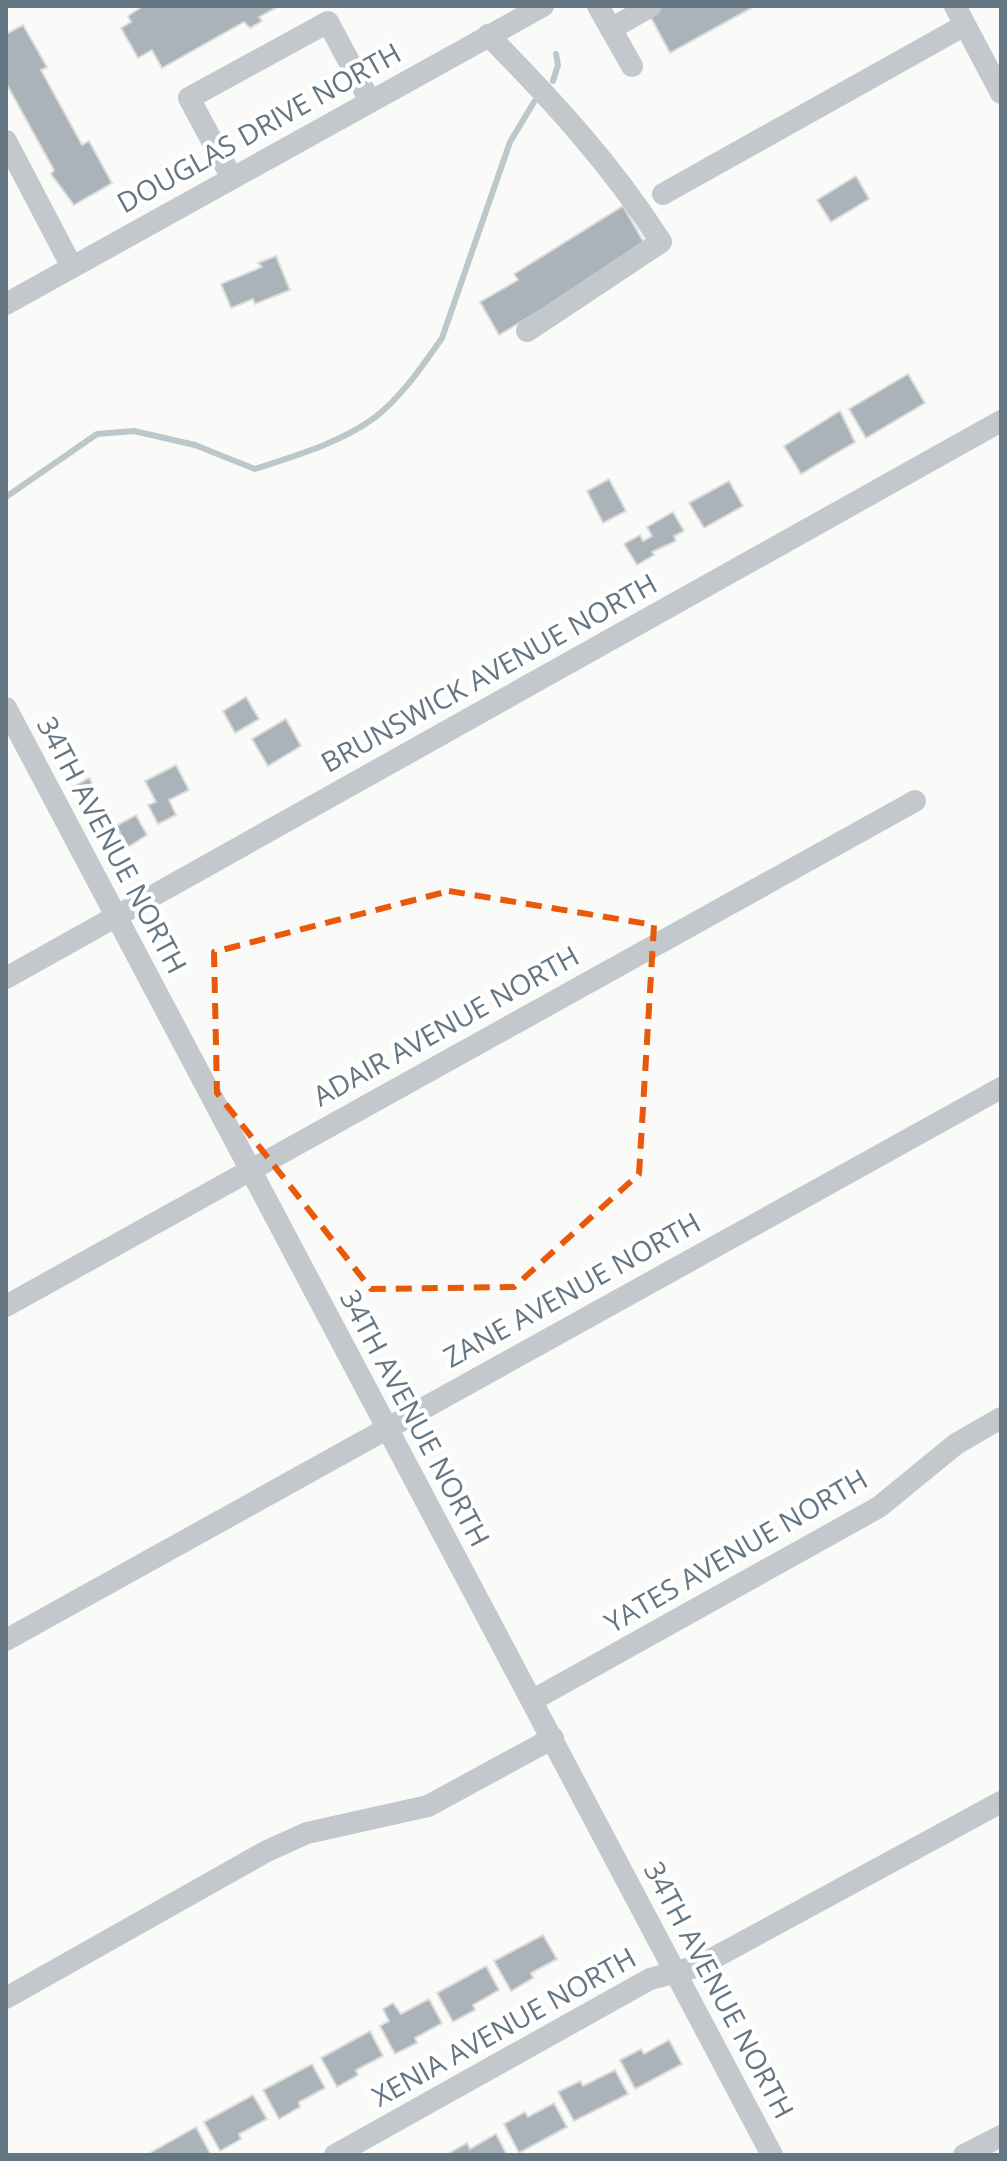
<svg xmlns="http://www.w3.org/2000/svg" width="1007" height="2161" font-family="'Open Sans',sans-serif">
	<style>
		.lines { fill: none; stroke-linecap: round; stroke-linejoin: round }
		.stream { stroke: #bbc7cb; stroke-width: 6 }
		.building { fill: #aab3b9; stroke: #dcdcda; stroke-width: 2 }
		.minor { stroke: #c3c8cc; stroke-width: 22 }
		.marked { fill: none; stroke: #e8590c; stroke-width: 6; stroke-dasharray: 16 10; stroke-linejoin: round }
		.labels { text-anchor: middle; stroke-width: 8; stroke-linejoin: round; paint-order: stroke }
		.street-label { font-size: 28px; fill: #657683; stroke: #fff }
	</style>
	<rect width="100%" height="100%" fill="#fafaf8"/>
	<g class="lines">
		<g class="stream">
			<polyline points="553,81 558,65 556,54"/>
			<path d="M6,497l91,-63 37,-3 61,14 60,24c39,-13 85,-26 119,-51 27,-20 49,-53 68,-80l68,-196 24,-40"/>
		</g>
	</g>
	<g class="building">
		<polygon points="279,6 259,17 262,21 250,28 244,22 162,68 152,50 138,58 121,28 131,22 128,16 143,6"/>
		<polygon points="662,6 755,6 670,53 649,14"/>
		<polygon points="23,25 47,67 41,70 82,145 89,141 112,183 74,205 51,174 54,170 6,83 6,34"/>
		<polygon points="856,176 869,199 831,222 817,200"/>
		<polygon points="623,206 647,248 499,335 480,302 518,280 514,274"/>
		<polygon points="276,256 290,290 255,304 253,299 231,308 221,284 262,267 258,263"/>
		<polygon points="908,374 925,403 866,438 849,409"/>
		<polygon points="840,411 855,442 801,474 784,446"/>
		<polygon points="609,479 626,511 603,523 587,491"/>
		<polygon points="729,481 743,506 704,528 689,503"/>
		<polygon points="673,512 684,531 674,536 676,541 652,552 654,555 637,565 624,544 640,535 643,541 652,536 647,527"/>
		<polygon points="246,697 259,719 235,733 223,711"/>
		<polygon points="286,719 301,746 268,766 252,739"/>
		<polygon points="176,765 189,790 169,800 176,815 158,824 148,805 156,802 145,781"/>
		<polygon points="89,778 99,795 83,804 73,787"/>
		<polygon points="136,815 147,835 128,847 116,826"/>
		<polygon points="543,1935 557,1959 531,1973 533,1978 511,1991 494,1961"/>
		<polygon points="486,1966 499,1990 473,2005 475,2010 453,2022 437,1993"/>
		<polygon points="429,1999 442,2023 415,2038 417,2043 395,2054 380,2026 389,2021 383,2009 393,2003 401,2014"/>
		<polygon points="370,2031 383,2056 356,2070 358,2075 337,2087 321,2058"/>
		<polygon points="669,2040 682,2064 635,2089 620,2060 641,2049 644,2054"/>
		<polygon points="312,2064 325,2088 299,2102 300,2107 279,2119 263,2090"/>
		<polygon points="615,2070 628,2094 574,2121 558,2092 580,2081 583,2086"/>
		<polygon points="253,2095 267,2119 239,2134 241,2139 220,2151 204,2122"/>
		<polygon points="554,2103 567,2127 519,2153 504,2124 525,2112 528,2117"/>
		<polygon points="196,2127 211,2155 148,2155 148,2154"/>
		<polygon points="496,2134 507,2155 446,2155 467,2143 470,2149"/>
	</g>
	<g class="lines">
		<g class="minor">
			<polyline points="598,6 632,66"/>
			<polyline points="955,6 1001,93"/>
			<polyline points="611,29 651,6"/>
			<path d="M488,35c64,65 124,130 173,207l-134,89"/>
			<polyline points="6,141 72,267"/>
			<polyline points="232,178 189,98 328,22 370,101"/>
			<polyline points="663,194 965,25"/>
			<polyline points="6,304 543,6"/>
			<polyline points="6,708 772,2155"/>
			<polyline points="6,978 1001,421"/>
			<polyline points="6,1306 915,801"/>
			<polyline points="6,1640 1001,1088"/>
			<polyline points="533,1700 879,1507 956,1444 1001,1418"/>
			<polyline points="6,1998 267,1851 307,1833 428,1806 553,1738"/>
			<polyline points="335,2155 650,1979 699,1966 1001,1802"/>
			<polyline points="964,2155 1001,2136"/>
		</g>
	</g>
	<path class="marked" d="M449,891l205,34 -15,249 -125,113 -143,2 -154,-196 -3,-141z"/>
	<g class="labels">
		<g class="street-label">
			<text transform="translate(259 128) rotate(-29)" y="10">DOUGLAS DRIVE NORTH</text>
			<text transform="translate(489 673) rotate(-29)" y="10">BRUNSWICK AVENUE NORTH</text>
			<text transform="translate(112 845) rotate(62)" y="10">34TH AVENUE NORTH</text>
			<text transform="translate(446 1026) rotate(-29)" y="10">ADAIR AVENUE NORTH</text>
			<text transform="translate(572 1290) rotate(-29)" y="10">ZANE AVENUE NORTH</text>
			<text transform="translate(415 1418) rotate(62)" y="10">34TH AVENUE NORTH</text>
			<text transform="translate(736 1551) rotate(-30)" y="10">YATES AVENUE NORTH</text>
			<text transform="translate(719 1990) rotate(62)" y="10">34TH AVENUE NORTH</text>
			<text transform="translate(504 2027) rotate(-29)" y="10">XENIA AVENUE NORTH</text>
		</g>
	</g>
	<rect width="1007" height="2161" fill="none" stroke="#657683" stroke-width="16"/>
</svg>
